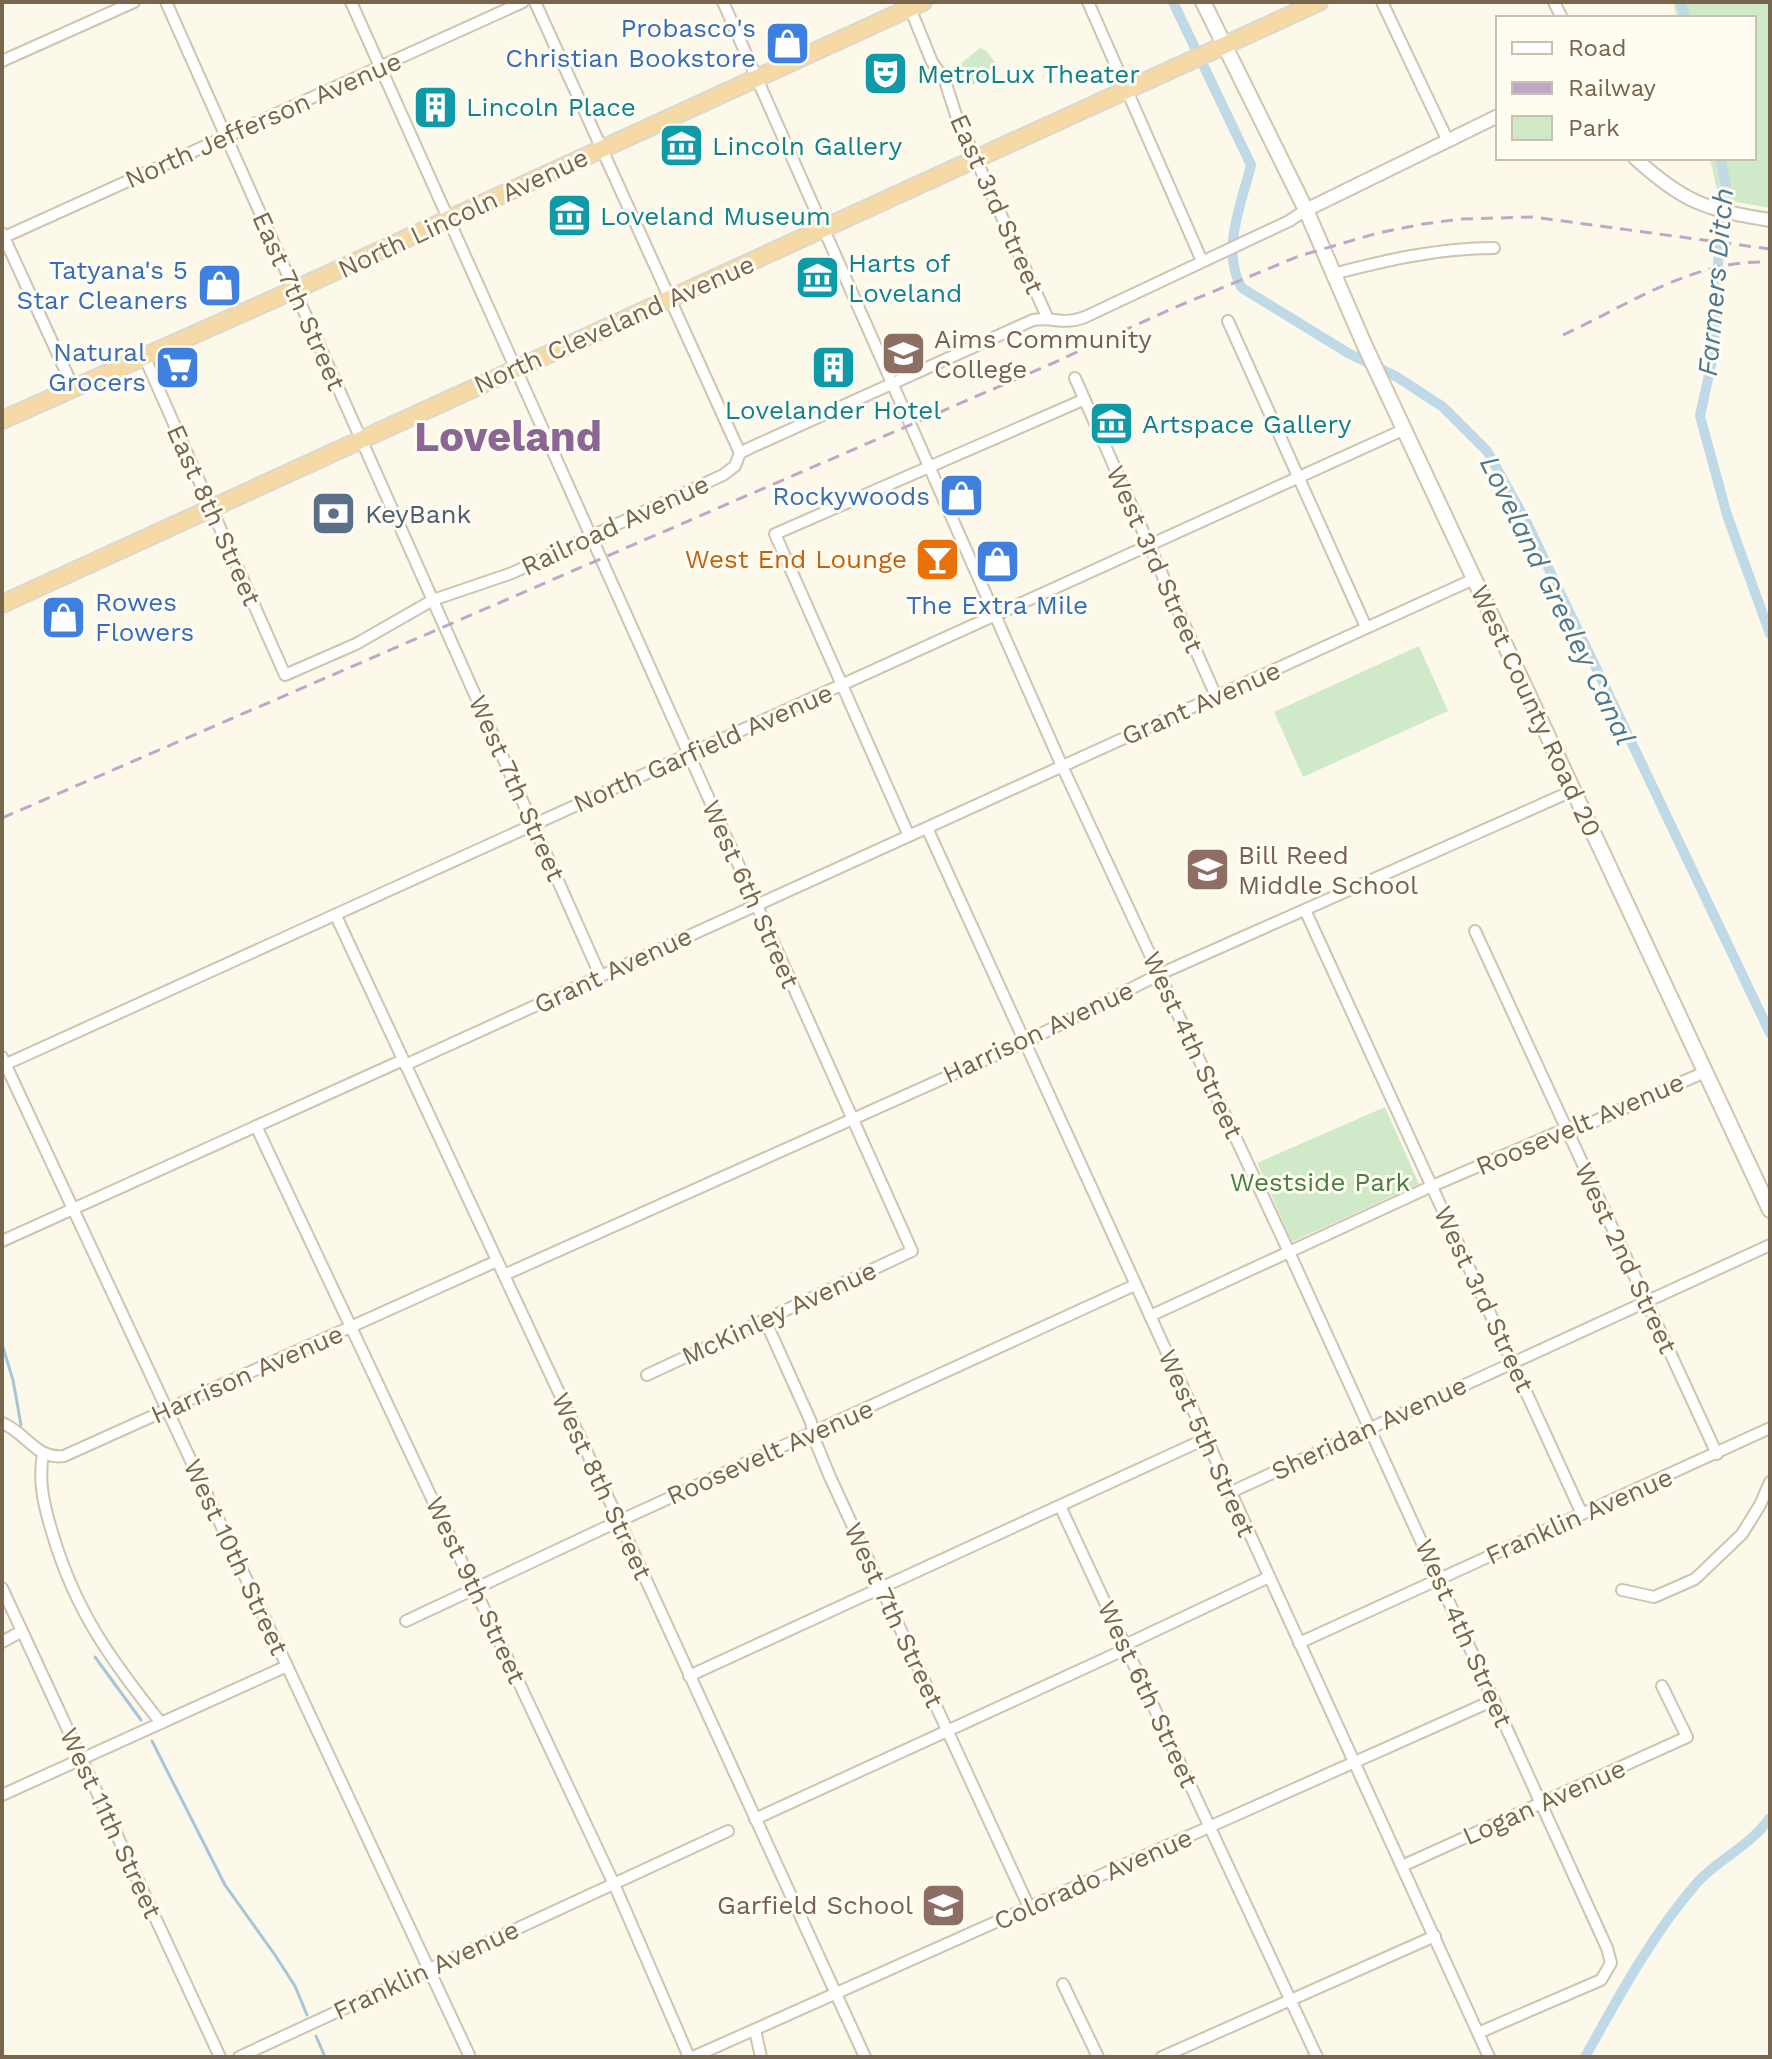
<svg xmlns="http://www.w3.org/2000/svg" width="1772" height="2059" font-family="'Work Sans',sans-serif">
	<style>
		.green { fill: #d0eac9 }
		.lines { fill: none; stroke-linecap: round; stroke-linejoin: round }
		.stream { stroke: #a6c6d8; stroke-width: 3 }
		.canal { stroke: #bfd9e6; stroke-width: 10 }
		.minor-casing { stroke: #cfc4b0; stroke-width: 14 }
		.tertiary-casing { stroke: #cfc4b0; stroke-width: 16 }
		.secondary-casing { stroke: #d2c5ae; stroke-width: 18 }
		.trunk-casing { stroke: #dcd7d1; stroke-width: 20 }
		.minor { stroke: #fff; stroke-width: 10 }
		.tertiary { stroke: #fff; stroke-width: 12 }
		.secondary { stroke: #fff; stroke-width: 14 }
		.trunk { stroke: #f6daa5; stroke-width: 16 }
		.rail { stroke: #bfa8c7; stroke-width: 3; stroke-dasharray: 12 8; stroke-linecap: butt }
		.labels { text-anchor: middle; stroke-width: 6; stroke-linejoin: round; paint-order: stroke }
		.shop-label { font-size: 26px; fill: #366cbe; stroke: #fffcf2; text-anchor: end }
		.culture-label { font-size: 26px; fill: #0d838f; stroke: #fffcf2; text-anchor: start }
		.street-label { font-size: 26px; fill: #78654e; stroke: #fffcf2 }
		.education-label { font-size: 26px; fill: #785e54; stroke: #fffcf2; text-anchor: start }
		.service-label { font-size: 26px; fill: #4e5e75; stroke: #fffcf2; text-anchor: start }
		.food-label { font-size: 26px; fill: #c56008; stroke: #fffcf2; text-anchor: end }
		.park-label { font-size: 26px; fill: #4b7d45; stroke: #fffcf2 }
		.water-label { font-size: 28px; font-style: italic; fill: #4b7891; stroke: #fffcf2 }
		.town-label { font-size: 42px; font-weight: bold; fill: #8c6693; stroke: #fffcf2 }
	</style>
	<rect width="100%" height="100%" fill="#fcf9eb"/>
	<g class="green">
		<polygon points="1673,2 1770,2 1770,208 1719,199 1710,158 1754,158 1754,18 1677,18"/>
		<polygon points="980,48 986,50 997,66 982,84 964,84 959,65"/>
		<polygon points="1419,646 1448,711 1303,777 1274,712"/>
		<polygon points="1385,1107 1419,1184 1292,1242 1257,1163"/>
	</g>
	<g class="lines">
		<g class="stream">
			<polyline points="2,1344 13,1380 21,1425"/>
			<polyline points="95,1657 141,1720"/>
			<polyline points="152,1741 225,1885 275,1955 295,1986 307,2015"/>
			<polyline points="316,2036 325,2057"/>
		</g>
		<g class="canal">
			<path d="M1173,2l78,163c-9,37 -31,87 -9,123l106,65 49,24 46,30 44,44 38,68 245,514"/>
			<polyline points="1681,2 1685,18"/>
			<polyline points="1720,158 1726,184 1716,284 1714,351 1700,416 1727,515 1770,634"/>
			<path d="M1585,2057c33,-59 66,-121 111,-173 22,-25 52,-36 74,-66"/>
		</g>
		<defs>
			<g id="minor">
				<polyline points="166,2 600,975"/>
				<polyline points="351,2 912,1251 647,1375"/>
				<polyline points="535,2 740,453"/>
				<polyline points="723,2 1062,766 1289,1252 1607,1948 1611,1963 1601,1980 1478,2033"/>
				<polyline points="1088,2 1202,261"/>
				<polyline points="1382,2 1447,139"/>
				<polyline points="1554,2 1562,18"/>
				<polyline points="908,3 932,62 945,81 956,115 1048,319"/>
				<polyline points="2,61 134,2"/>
				<polyline points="2,233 73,387"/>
				<polyline points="2,238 523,2"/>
				<path d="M1333,274c53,-14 106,-26 161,-26"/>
				<polyline points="1228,321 1366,627"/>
				<path d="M144,356l141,319 71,-31 77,-44 79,-27 211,-98 12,-9 5,-13 12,-6 281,-127c21,-4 28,6 52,-3l204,-96 17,-11"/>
				<polyline points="1075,378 1216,696"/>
				<polyline points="927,828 1489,2057"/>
				<polyline points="909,836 775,534 1083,400"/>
				<polyline points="1305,910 1582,1514"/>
				<polyline points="336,916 619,1521 865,2057"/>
				<polyline points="1475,931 1717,1454"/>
				<polyline points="2,1057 470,2057"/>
				<polyline points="405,1065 1474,579"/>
				<polyline points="2,1066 1405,429"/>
				<polyline points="256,1126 614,1884 689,2057"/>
				<polyline points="2,1241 403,1060"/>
				<polyline points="504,1275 1025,1042 1160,974 1572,791"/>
				<polyline points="1150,1316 1432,1186 1556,1133 1575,1130 1705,1072"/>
				<polyline points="765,1320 811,1422 816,1443 830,1477 1029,1907"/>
				<path d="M2,1423c24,9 34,37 62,33l433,-195"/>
				<path d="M43,1454c-5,27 1,52 9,78 23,79 59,128 109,191"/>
				<polyline points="1229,1493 1770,1245"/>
				<polyline points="1060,1506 1317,2057"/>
				<polyline points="2,1588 220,2057"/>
				<polyline points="1622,1590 1654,1597 1695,1579 1742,1534 1760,1505 1770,1482"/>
				<polyline points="406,1621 619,1521 1135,1285"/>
				<polyline points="2,1642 22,1631"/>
				<polyline points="1299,1643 1770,1428"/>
				<polyline points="1125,1645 1269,1577"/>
				<polyline points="689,1676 1205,1439"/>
				<polyline points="2,1795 287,1666"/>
				<polyline points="755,1819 1126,1649"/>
				<polyline points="1402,1866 1687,1737 1662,1686"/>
				<polyline points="1063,1984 1098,2057"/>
				<polyline points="755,2030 761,2057"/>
				<polyline points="239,2057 728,1831"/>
				<polyline points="693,2057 1494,1700"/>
				<polyline points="1162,2057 1435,1936"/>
			</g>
			<g id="tertiary">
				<path d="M1635,158c48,44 71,52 135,62"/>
				<polyline points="1306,210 1498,116"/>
			</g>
			<polyline id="secondary" points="1203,2 1306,210 1364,344 1770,1210"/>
			<g id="trunk">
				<polyline points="2,420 294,290 923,2"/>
				<polyline points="2,604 1319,2"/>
			</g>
		</defs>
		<use href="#minor" class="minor-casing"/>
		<use href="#tertiary" class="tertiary-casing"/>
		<use href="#secondary" class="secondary-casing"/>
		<use href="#trunk" class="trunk-casing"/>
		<use href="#minor" class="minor"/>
		<use href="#tertiary" class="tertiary"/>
		<use href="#secondary" class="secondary"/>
		<use href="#trunk" class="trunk"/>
		<g class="rail">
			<path d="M1563,335c67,-31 131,-76 207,-73"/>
			<polyline points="2,818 1051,364 1171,309 1299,256 1378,233 1423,224 1461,219 1533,217 1770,249"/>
		</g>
	</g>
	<defs>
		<symbol id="shop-square" viewBox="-11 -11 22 22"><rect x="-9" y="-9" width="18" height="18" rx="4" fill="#3f7fe0" stroke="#fffcf2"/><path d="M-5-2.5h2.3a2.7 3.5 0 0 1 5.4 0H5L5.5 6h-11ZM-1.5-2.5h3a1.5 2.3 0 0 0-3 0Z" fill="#fff"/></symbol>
		<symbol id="theatre-square" viewBox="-11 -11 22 22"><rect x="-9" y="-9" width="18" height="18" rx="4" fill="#0f9aa8" stroke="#fffcf2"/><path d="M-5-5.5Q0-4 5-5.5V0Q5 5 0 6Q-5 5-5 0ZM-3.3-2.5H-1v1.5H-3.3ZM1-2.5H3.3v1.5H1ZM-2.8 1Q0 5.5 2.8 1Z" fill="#fff"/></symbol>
		<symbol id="building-square" viewBox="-11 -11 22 22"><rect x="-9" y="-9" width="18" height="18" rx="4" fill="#0f9aa8" stroke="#fffcf2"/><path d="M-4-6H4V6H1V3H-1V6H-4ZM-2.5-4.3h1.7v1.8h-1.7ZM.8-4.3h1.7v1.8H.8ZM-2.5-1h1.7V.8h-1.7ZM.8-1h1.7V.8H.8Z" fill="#fff"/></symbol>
		<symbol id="museum-square" viewBox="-11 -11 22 22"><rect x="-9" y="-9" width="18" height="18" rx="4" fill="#0f9aa8" stroke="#fffcf2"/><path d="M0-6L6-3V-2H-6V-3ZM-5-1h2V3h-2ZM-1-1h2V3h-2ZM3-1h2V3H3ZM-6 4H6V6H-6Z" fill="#fff"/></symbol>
		<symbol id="university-square" viewBox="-11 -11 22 22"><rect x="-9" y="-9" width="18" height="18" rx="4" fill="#8d6e63" stroke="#fffcf2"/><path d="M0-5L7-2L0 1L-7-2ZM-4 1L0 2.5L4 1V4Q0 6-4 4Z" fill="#fff"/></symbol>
		<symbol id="supermarket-square" viewBox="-11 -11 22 22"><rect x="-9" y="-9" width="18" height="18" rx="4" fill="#3f7fe0" stroke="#fffcf2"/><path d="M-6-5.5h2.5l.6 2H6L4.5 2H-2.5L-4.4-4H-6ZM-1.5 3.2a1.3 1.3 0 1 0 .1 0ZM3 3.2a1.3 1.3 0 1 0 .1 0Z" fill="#fff"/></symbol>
		<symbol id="bank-square" viewBox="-11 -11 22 22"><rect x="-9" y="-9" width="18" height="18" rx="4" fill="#5c6f8a" stroke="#fffcf2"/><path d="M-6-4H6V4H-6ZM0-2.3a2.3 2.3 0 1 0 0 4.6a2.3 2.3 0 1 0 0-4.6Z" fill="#fff"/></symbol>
		<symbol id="bar-square" viewBox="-11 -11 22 22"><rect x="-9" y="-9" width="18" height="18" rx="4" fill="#e8710a" stroke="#fffcf2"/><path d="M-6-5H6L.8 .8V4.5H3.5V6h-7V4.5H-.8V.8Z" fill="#fff"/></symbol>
		<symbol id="school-square" viewBox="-11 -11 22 22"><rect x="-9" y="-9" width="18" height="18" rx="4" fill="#8d6e63" stroke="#fffcf2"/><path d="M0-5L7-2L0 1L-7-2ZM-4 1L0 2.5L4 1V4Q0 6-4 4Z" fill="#fff"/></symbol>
	</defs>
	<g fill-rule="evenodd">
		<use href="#shop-square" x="762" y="18" width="51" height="51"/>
		<use href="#theatre-square" x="860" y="48" width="51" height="51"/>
		<use href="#building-square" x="410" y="82" width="51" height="51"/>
		<use href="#museum-square" x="656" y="120" width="51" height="51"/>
		<use href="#museum-square" x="544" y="190" width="51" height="51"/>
		<use href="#museum-square" x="792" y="252" width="51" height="51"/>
		<use href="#shop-square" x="194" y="260" width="51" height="51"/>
		<use href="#university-square" x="878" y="328" width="51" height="51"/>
		<use href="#supermarket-square" x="152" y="342" width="51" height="51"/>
		<use href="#building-square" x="808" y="342" width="51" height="51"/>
		<use href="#museum-square" x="1086" y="398" width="51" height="51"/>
		<use href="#shop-square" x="936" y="470" width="51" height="51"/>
		<use href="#bank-square" x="308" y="488" width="51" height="51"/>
		<use href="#bar-square" x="912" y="534" width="51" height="51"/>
		<use href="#shop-square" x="972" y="536" width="51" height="51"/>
		<use href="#shop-square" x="38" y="592" width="51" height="51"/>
		<use href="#school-square" x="1182" y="844" width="51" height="51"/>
		<use href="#school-square" x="918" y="1880" width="51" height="51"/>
	</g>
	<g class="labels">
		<g class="shop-label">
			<text x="756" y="37">Probasco's<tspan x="756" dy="30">Christian Bookstore</tspan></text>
			<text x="188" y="279">Tatyana's 5<tspan x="188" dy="30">Star Cleaners</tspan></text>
			<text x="146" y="361">Natural<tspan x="146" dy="30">Grocers</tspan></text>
			<text x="930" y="505">Rockywoods</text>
			<text x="95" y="611" text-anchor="start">Rowes<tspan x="95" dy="30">Flowers</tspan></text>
			<text x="997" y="614" text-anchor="middle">The Extra Mile</text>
		</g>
		<g class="culture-label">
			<text x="917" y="83">MetroLux Theater</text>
			<text x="466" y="116">Lincoln Place</text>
			<text x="712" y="155">Lincoln Gallery</text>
			<text x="600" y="225">Loveland Museum</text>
			<text x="848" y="272">Harts of<tspan x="848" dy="30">Loveland</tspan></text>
			<text x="833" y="419" text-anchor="middle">Lovelander Hotel</text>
			<text x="1142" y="433">Artspace Gallery</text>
		</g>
		<g class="street-label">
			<text transform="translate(263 120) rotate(-24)" y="9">North Jefferson Avenue</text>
			<text transform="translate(997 204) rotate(66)" y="9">East 3rd Street</text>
			<text transform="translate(463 213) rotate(-25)" y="9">North Lincoln Avenue</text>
			<text transform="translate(299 301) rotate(66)" y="9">East 7th Street</text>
			<text transform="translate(614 324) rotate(-24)" y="9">North Cleveland Avenue</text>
			<text transform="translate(214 515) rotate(66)" y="9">East 8th Street</text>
			<text transform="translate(615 525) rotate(-25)" y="9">Railroad Avenue</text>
			<text transform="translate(1155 559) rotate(66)" y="9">West 3rd Street</text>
			<text transform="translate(1201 703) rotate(-24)" y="9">Grant Avenue</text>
			<text transform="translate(1536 711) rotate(65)" y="9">West County Road 20</text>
			<text transform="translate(703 748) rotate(-24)" y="9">North Garfield Avenue</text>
			<text transform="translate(517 788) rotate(66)" y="9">West 7th Street</text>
			<text transform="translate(751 894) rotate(66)" y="9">West 6th Street</text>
			<text transform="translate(613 970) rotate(-25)" y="9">Grant Avenue</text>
			<text transform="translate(1038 1032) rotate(-25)" y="9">Harrison Avenue</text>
			<text transform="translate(1193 1045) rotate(65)" y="9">West 4th Street</text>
			<text transform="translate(1580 1124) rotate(-23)" y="9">Roosevelt Avenue</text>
			<text transform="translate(1626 1258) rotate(65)" y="9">West 2nd Street</text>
			<text transform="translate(1484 1299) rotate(65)" y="9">West 3rd Street</text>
			<text transform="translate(779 1313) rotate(-25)" y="9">McKinley Avenue</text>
			<text transform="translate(247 1374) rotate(-24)" y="9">Harrison Avenue</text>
			<text transform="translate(1369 1428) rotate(-25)" y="9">Sheridan Avenue</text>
			<text transform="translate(1207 1443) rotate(66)" y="9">West 5th Street</text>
			<text transform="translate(770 1452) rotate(-24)" y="9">Roosevelt Avenue</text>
			<text transform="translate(602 1486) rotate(65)" y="9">West 8th Street</text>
			<text transform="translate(1579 1516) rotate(-24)" y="9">Franklin Avenue</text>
			<text transform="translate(236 1557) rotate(65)" y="9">West 10th Street</text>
			<text transform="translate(476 1590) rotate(65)" y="9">West 9th Street</text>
			<text transform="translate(894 1615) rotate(65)" y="9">West 7th Street</text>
			<text transform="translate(1464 1633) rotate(66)" y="9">West 4th Street</text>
			<text transform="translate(1148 1694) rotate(65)" y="9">West 6th Street</text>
			<text transform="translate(1544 1802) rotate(-24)" y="9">Logan Avenue</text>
			<text transform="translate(111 1823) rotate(65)" y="9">West 11th Street</text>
			<text transform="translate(1093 1879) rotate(-24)" y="9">Colorado Avenue</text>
			<text transform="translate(426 1970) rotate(-25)" y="9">Franklin Avenue</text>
		</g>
		<g class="education-label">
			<text x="934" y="348">Aims Community<tspan x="934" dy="30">College</tspan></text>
			<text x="1238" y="864">Bill Reed<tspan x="1238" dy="30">Middle School</tspan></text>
			<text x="913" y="1914" text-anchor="end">Garfield School</text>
		</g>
		<g class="service-label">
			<text x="365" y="523">KeyBank</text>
		</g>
		<g class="food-label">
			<text x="907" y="568">West End Lounge</text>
		</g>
		<g class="park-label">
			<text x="1320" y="1191">Westside Park</text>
		</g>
		<g class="water-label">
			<text transform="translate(1715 282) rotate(-85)" y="10">Farmers Ditch</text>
			<text transform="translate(1558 600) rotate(64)" y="10">Loveland Greeley Canal</text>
		</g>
		<g class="town-label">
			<text x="508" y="451">Loveland</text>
		</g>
	</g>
	<rect width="1772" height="2059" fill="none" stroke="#78654e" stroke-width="8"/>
	<rect x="1496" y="16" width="260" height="144" fill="#fffcf2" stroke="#c9c0b0" stroke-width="2"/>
	<rect x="1512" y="42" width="40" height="12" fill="#ffffff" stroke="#c9c0b0" stroke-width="2"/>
	<text x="1568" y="56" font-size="24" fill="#78654e">Road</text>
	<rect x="1512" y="82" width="40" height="12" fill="#bfa8c7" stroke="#c9c0b0" stroke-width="2"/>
	<text x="1568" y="96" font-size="24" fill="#78654e">Railway</text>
	<rect x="1512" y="116" width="40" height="24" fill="#d0eac9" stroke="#c9c0b0" stroke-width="2"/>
	<text x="1568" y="136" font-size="24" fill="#78654e">Park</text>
</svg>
